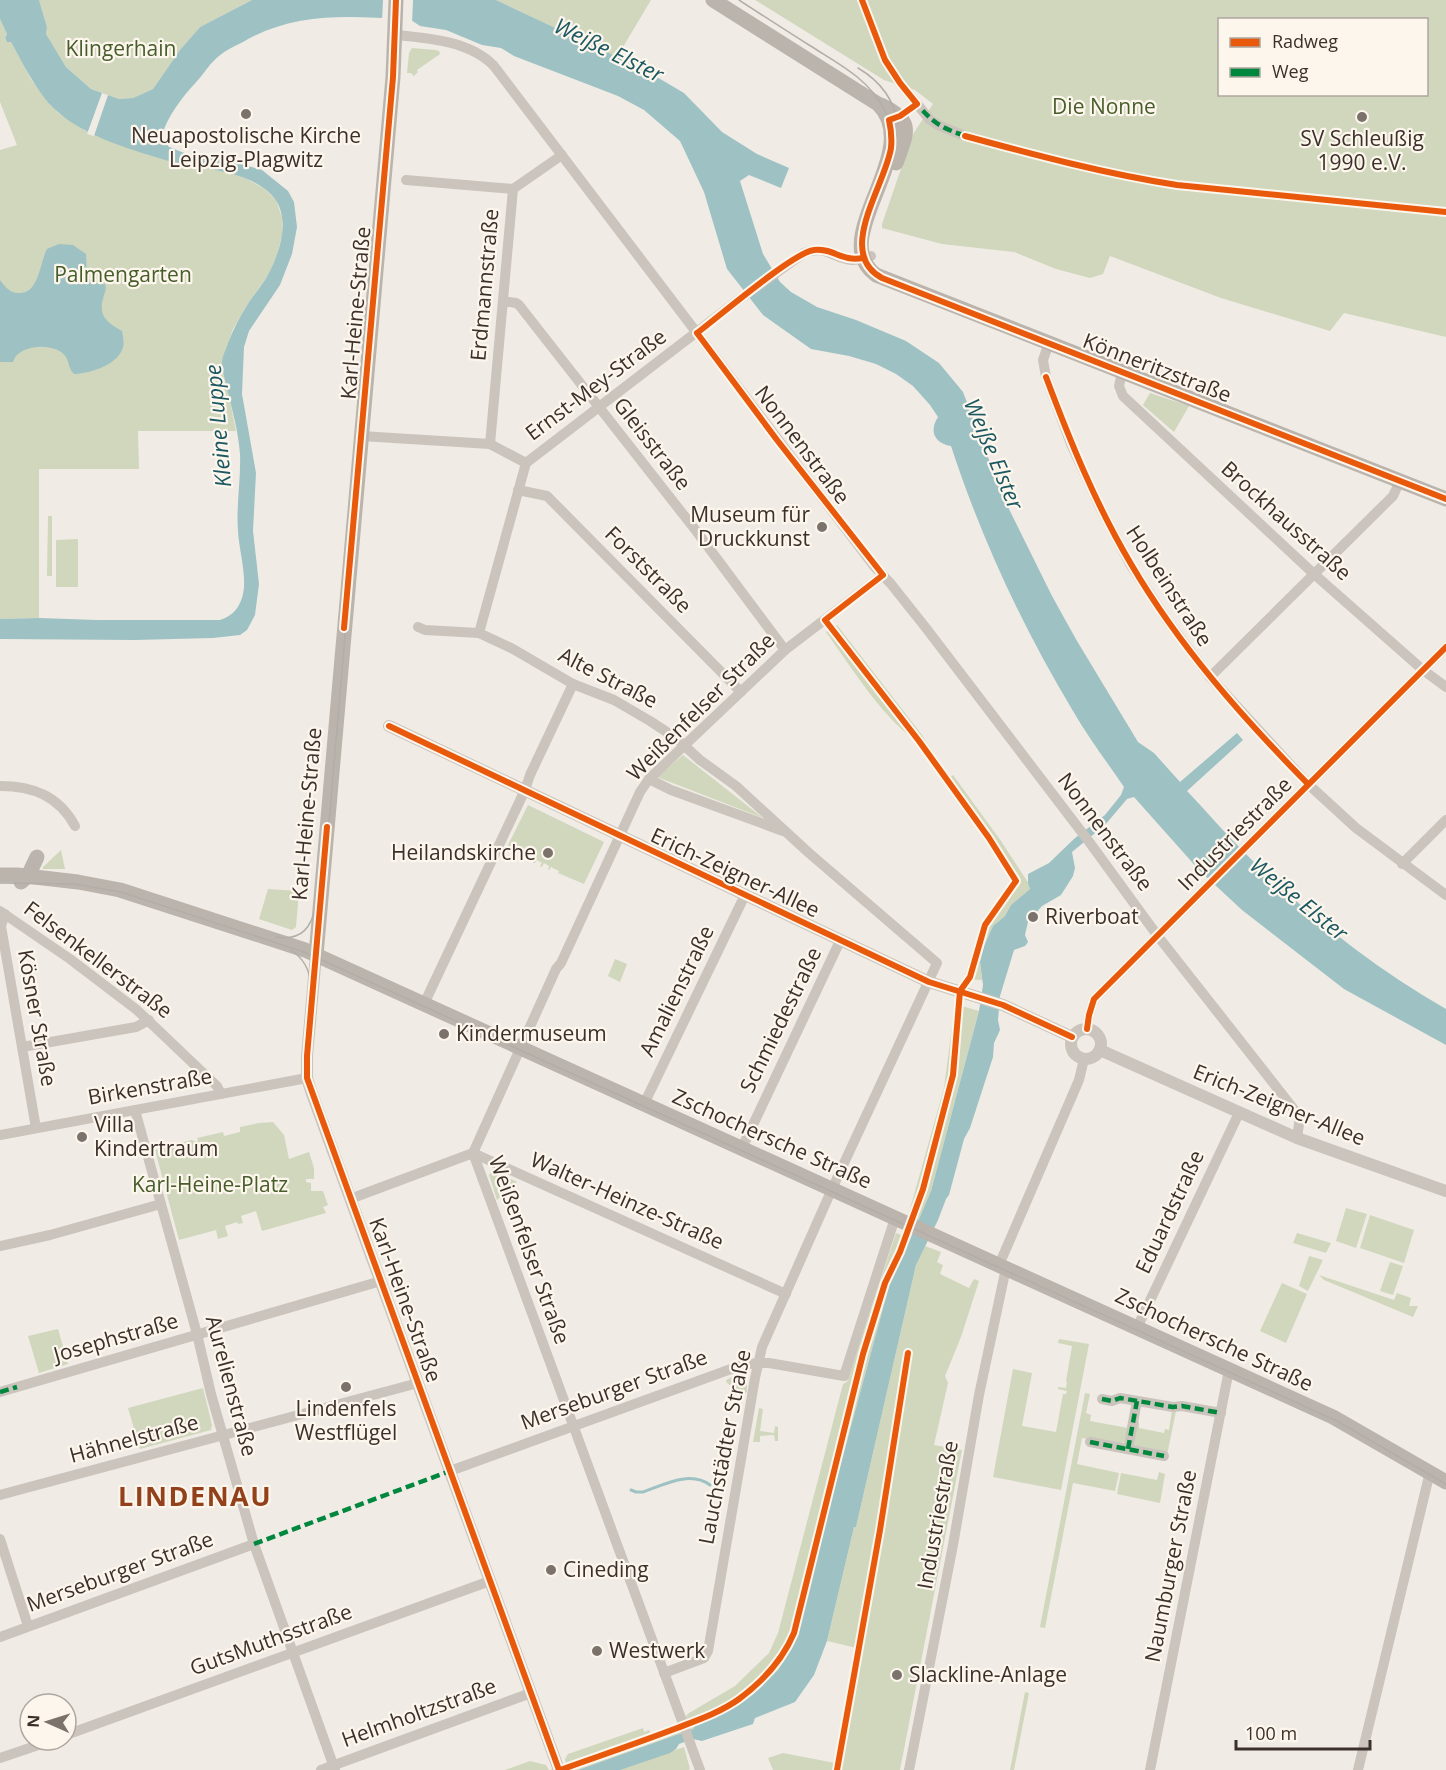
<svg xmlns="http://www.w3.org/2000/svg" width="1446" height="1770" font-family="'Open Sans',sans-serif">
	<style>
		.green { fill: #d0d7bd; fill-rule: evenodd }
		.water { fill: #9ec1c3 }
		.pier { fill: #f0ece5 }
		.lines { fill: none; stroke-linecap: round; stroke-linejoin: round }
		.stream { stroke: #9ec1c3; stroke-width: 3 }
		.minor { stroke: #cac4bd; stroke-width: 10 }
		.tertiary { stroke: #cac4bd; stroke-width: 12 }
		.secondary { stroke: #bab4ad; stroke-width: 15 }
		.tram { stroke: #b2ada7; stroke-width: 1.5 }
		.quiet { stroke: #00873e; stroke-width: 4.5; stroke-dasharray: 9 4.5; stroke-linecap: butt }
		.cycleway-casing { stroke: #fcf6ed; stroke-width: 10 }
		.cycleway { stroke: #e8590c; stroke-width: 6 }
		.poi-dot { fill: #7b726b; stroke: #fcf6ed; stroke-width: 2 }
		.labels { text-anchor: middle; stroke-width: 4.5; stroke-linejoin: round; paint-order: stroke }
		.park-label { font-size: 21px; fill: #475d2b; stroke: #fcf6ed }
		.poi-label { font-size: 21px; fill: #3c312a; stroke: #fcf6ed; text-anchor: start }
		.street-label { font-size: 21px; fill: #3c312a; stroke: #fcf6ed }
		.water-label { font-size: 22px; font-style: italic; fill: #1b5862; stroke: #fcf6ed }
		.district-label { font-size: 27px; font-weight: bold; letter-spacing: 1.5px; fill: #93411b; stroke: #fcf6ed }
	</style>
	<rect width="100%" height="100%" fill="#f0ece5"/>
	<g class="green">
		<polygon points="39,0 252,0 200,27 180,50 153,89 133,98 119,99 91,89 66,67 46,34 47,27"/>
		<polygon points="496,0 651,0 617,57"/>
		<path d="M755,0h691v337l-102,-24 -14,18 -109,-33 -111,-42 -7,18 -13,4 -34,-9 -42,-17 -72,-8 -60,-16v-4l31,-90 20,-30 -18,-14 -31,-10zM1220,20h206v74h-206z"/>
		<polygon points="0,19 7,34 5,38 7,42 11,42 32,81 58,113 84,130 185,165 219,169 247,179 265,189 276,200 282,217 282,235 277,256 269,274 247,305 233,329 222,361 236,431 138,431 139,469 39,469 39,618 0,619 0,150 17,145 0,102"/>
		<polygon points="412,48 436,50 439,51 440,54 417,70 418,72 414,76 411,73 407,73 409,53"/>
		<polygon points="1150,393 1189,406 1174,432 1143,405"/>
		<polygon points="48,516 52,516 52,576 47,576"/>
		<polygon points="78,539 78,587 56,587 56,540"/>
		<path d="M837,625l85,110 27,43 4,-3 48,66 28,43 1,5 -19,16 -6,11 -12,10 -9,20 -4,16 2,18 -18,-1 17,-56 29,-40 -1,-8 -96,-137c-31,-21 -64,-74 -87,-106z"/>
		<polygon points="683,755 763,818 657,777"/>
		<polygon points="528,805 604,842 584,884 558,873 559,871 551,867 549,870 548,870 549,866 544,863 542,867 540,866 542,863 537,860 535,863 533,863 535,859 529,856 527,860 527,855 523,855 519,852 507,847"/>
		<polygon points="61,850 65,869 43,869 43,867"/>
		<polygon points="268,889 299,891 296,927 292,930 259,919"/>
		<polygon points="615,959 627,964 620,982 608,976"/>
		<polygon points="955,1004 979,1011 931,1191 909,1242 891,1279 821,1537 795,1643 778,1670 739,1705 696,1724 693,1729 578,1770 550,1770 566,1764 565,1759 568,1754 643,1728 644,1732 649,1730 651,1734 676,1725 689,1713 735,1686 769,1653 778,1633 843,1384 847,1382 896,1233 901,1235 908,1216 944,1088"/>
		<polygon points="273,1122 284,1135 289,1159 309,1152 314,1168 314,1179 306,1179 306,1182 311,1183 311,1191 323,1191 328,1205 323,1207 326,1213 262,1231 256,1211 241,1216 243,1223 238,1224 237,1222 225,1226 228,1236 218,1239 216,1230 179,1240 155,1150 191,1140 197,1142 198,1140 197,1138 223,1132 224,1136 240,1132 240,1127 259,1123"/>
		<polygon points="492,1171 495,1171 517,1182 497,1200 489,1175"/>
		<polygon points="1346,1208 1367,1214 1356,1248 1336,1241"/>
		<polygon points="1370,1215 1414,1230 1404,1263 1360,1248"/>
		<polygon points="1297,1233 1331,1243 1326,1253 1293,1243"/>
		<polygon points="925,1246 941,1252 937,1262 943,1265 940,1274 969,1288 974,1279 979,1281 961,1337 945,1376 948,1383 934,1445 962,1450 900,1770 773,1770 768,1758 783,1753 835,1763 857,1648 827,1641 854,1527 856,1527 916,1265"/>
		<polygon points="1309,1256 1323,1260 1308,1291 1299,1286"/>
		<polygon points="1390,1262 1403,1266 1393,1295 1380,1291"/>
		<polygon points="1319,1275 1394,1300 1397,1293 1411,1298 1409,1306 1418,1306 1413,1317 1324,1280"/>
		<polygon points="1282,1283 1307,1294 1286,1343 1260,1331"/>
		<polygon points="58,1329 68,1364 39,1373 28,1336"/>
		<polygon points="1059,1339 1089,1344 1061,1490 993,1477 1013,1369 1032,1373 1022,1426 1056,1432 1063,1394 1066,1394 1067,1391 1058,1389 1058,1387 1066,1388 1067,1382 1066,1381 1072,1346 1058,1343"/>
		<polygon points="744,1373 747,1375 747,1392 743,1395 727,1383 726,1380 738,1374"/>
		<polygon points="203,1388 212,1425 211,1430 140,1449 128,1408"/>
		<polygon points="1085,1393 1090,1394 1086,1413 1091,1415 1090,1421 1128,1428 1124,1442 1121,1444 1082,1438 1077,1464 1119,1473 1115,1491 1073,1483 1045,1628 1040,1627"/>
		<polygon points="759,1408 763,1409 760,1431 774,1433 775,1426 778,1427 778,1441 775,1441 774,1435 760,1436 760,1442 753,1442"/>
		<polygon points="1172,1410 1176,1411 1167,1455 1133,1445 1136,1421 1139,1422 1139,1428 1164,1433 1165,1429 1169,1430"/>
		<polygon points="1159,1472 1165,1474 1160,1503 1117,1494 1121,1473 1157,1480"/>
		<polygon points="1025,1692 1029,1693 1014,1770 1010,1770"/>
		<polygon points="684,1747 690,1769 688,1770 617,1770"/>
		<polygon points="530,1761 546,1765 549,1770 505,1770"/>
	</g>
	<g class="water">
		<path d="M0,0h39l8,27 -1,7 20,33 25,22 28,10 14,-1 20,-9 27,-39 20,-23 52,-27h244l149,70 39,23 38,39 35,22 32,14 -8,20 -32,-13 -9,6 23,73 17,28 11,10 26,15 39,13 50,21 33,22 24,29 41,107 48,97 25,45 61,101 16,11 26,29 57,-49 6,7 -56,51c22,23 43,48 66,70 58,57 123,108 193,148v36l-102,-56 -102,-79 -43,-40 -65,-73 -7,2 -22,26 -33,27 3,16 -2,8 -12,19 -19,11 -14,16 -3,13 3,7 -3,4 -11,4 -14,46 -2,24 2,10 -6,13 -1,14 -23,71 -6,11 -15,56 -3,4 -8,21 -22,45 -60,262h-2l-27,114 -13,34 -19,27 -40,16 -2,6 -51,17 -9,-2 -14,5 -3,5 -6,4 -50,17h-42l115,-41 3,-5 43,-19 39,-35 17,-27 26,-106 70,-258 18,-37 22,-51 48,-180 4,-26 -3,-23 4,-16 9,-20 12,-10 6,-11 19,-16 -2,-6v-9l21,-11 26,-25 30,-23 16,-20 3,-8c-17,-25 -36,-50 -51,-76 -50,-83 -92,-173 -122,-265 -17,-3 -22,-15 -13,-29l-8,-12 -17,-19 -17,-12 -20,-10 -27,-8 -38,-7 -48,-34 -36,-46 -23,-77 -24,-51 -36,-31 -26,-14 -104,-40 -13,-8 -19,-3 -36,-15 -26,-4 -9,-6 -8,-1c-57,-3 -109,-7 -160,23 -8,4 -17,8 -24,14 -8,6 -14,16 -21,24 -15,16 -30,35 -37,57l8,10 18,7 32,4 43,12 26,21 6,11 3,25 -5,27 -12,31 -31,46 -5,16 -2,47 14,79 -3,58 6,53 -4,31 -8,15 -7,5 -27,3 -78,2 -135,-1v-20l39,-1 58,2h123c13,-4 20,-13 23,-26 4,-18 -4,-44 -5,-63 -2,-26 3,-51 2,-77 -2,-30 -13,-60 -18,-89 -1,-7 4,-15 6,-22 5,-13 11,-25 18,-36 7,-12 17,-22 23,-34 11,-21 21,-53 6,-74 -22,-30 -80,-30 -113,-40 -34,-10 -76,-23 -103,-46 -20,-16 -36,-49 -48,-71h-4l-2,-4 2,-4 -7,-15z"/>
		<path d="M59,244l14,1 13,9 1,23 7,6 11,1c2,7 -1,9 -2,15 -5,18 5,24 19,32 1,6 3,13 0,19 -6,15 -33,24 -48,24 -6,-6 -4,-10 -8,-17 -9,-15 -48,-14 -53,5h-13v-82c5,7 11,14 20,13 19,0 20,-31 27,-44z"/>
	</g>
	<g class="pier">
		<polygon points="383,0 413,0 412,24 382,21"/>
		<polygon points="102,93 108,95 94,136 87,134"/>
	</g>
	<g class="lines">
		<path class="stream" d="M631,1490l5,2h7c20,-7 47,-22 67,-7"/>
		<g class="minor">
			<polyline points="862,0 885,60 900,83 930,120 938,125 965,136"/>
			<path d="M395,35c33,3 75,6 99,31l380,500 17,18 35,44 164,215 67,92 143,182 -3,21"/>
			<polyline points="406,180 513,189"/>
			<polyline points="513,189 562,155"/>
			<polyline points="503,301 516,303 519,305 697,532 785,650"/>
			<polyline points="1049,343 1043,360 1046,377 1071,444 1099,505 1130,564 1167,620 1210,677 1308,784 1356,828 1446,895"/>
			<polyline points="1122,372 1119,386 1123,396 1314,574 1423,670 1446,687"/>
			<polyline points="361,436 490,444 526,463"/>
			<polyline points="490,444 513,189"/>
			<polyline points="518,490 547,496 741,692"/>
			<polyline points="418,627 425,630 479,633 513,649 573,684 614,700 650,721 676,738 700,760 736,786 809,853 937,963 832,1189 762,1347 755,1378 708,1651 704,1658 664,1673"/>
			<path d="M479,633l47,-170 215,-165 63,-45c22,-9 29,6 48,7 6,0 13,-2 19,-4"/>
			<polyline points="1210,677 1393,496 1400,481"/>
			<polyline points="649,779 671,790 783,831"/>
			<path d="M0,786c33,0 59,10 75,40"/>
			<polyline points="1402,864 1446,820"/>
			<polyline points="0,911 70,959 137,1010 217,1086 221,1094"/>
			<polyline points="5,914 1,926 36,1128"/>
			<polyline points="424,1004 525,790 530,775 573,684"/>
			<polyline points="1087,1029 1089,1015 1094,999 1446,647"/>
			<polyline points="22,1047 136,1027 149,1020"/>
			<polyline points="644,1104 745,895"/>
			<polyline points="135,1110 197,1334 211,1394 254,1544 335,1770"/>
			<polyline points="0,1135 307,1078"/>
			<polyline points="742,1148 840,941"/>
			<polyline points="350,1199 473,1153 786,1294"/>
			<polyline points="0,1246 50,1235 161,1204"/>
			<polyline points="999,1265 1079,1080 1084,1059"/>
			<polyline points="1137,1328 1239,1113"/>
			<polyline points="0,1392 381,1281"/>
			<polyline points="1102,1399 1112,1401 1120,1398 1173,1407 1182,1406 1221,1413"/>
			<polyline points="1090,1442 1164,1456"/>
			<polyline points="1128,1449 1137,1401"/>
			<polyline points="450,1471 742,1365 758,1363 769,1363 844,1376 895,1218"/>
			<polyline points="0,1495 418,1383"/>
			<polyline points="0,1539 28,1626"/>
			<polyline points="0,1637 254,1544"/>
			<polyline points="66,1735 490,1581"/>
			<polyline points="0,1758 53,1740"/>
			<polyline points="321,1770 531,1693"/>
			<polyline points="700,1770 473,1153 556,969 561,963 640,792 649,779 785,650 883,575"/>
			<polyline points="909,1770 953,1545 979,1395 1006,1268"/>
			<polyline points="1150,1770 1229,1370"/>
			<polyline points="1358,1770 1430,1472"/>
		</g>
		<g class="tertiary">
			<polyline points="389,726 929,982 1003,1005 1072,1037"/>
			<polyline points="316,955 307,1056 307,1078 311,1091 559,1770"/>
			<circle cx="1086" cy="1044" r="15"/>
			<polyline points="1100,1050 1297,1138 1446,1191"/>
		</g>
		<g class="secondary">
			<path d="M713,0l165,104c48,47 -53,134 -2,171l570,224"/>
			<path d="M881,105c34,16 26,27 15,58"/>
			<polyline points="0,875 17,875 78,882 120,890 305,950 1333,1417 1446,1482"/>
			<polyline points="21,882 28,876 37,857"/>
			<polyline points="316,955 393,77 396,0"/>
		</g>
		<g class="tram">
			<polyline points="401,0 400,35 391,141 381,230 346,623 308,1070 314,1094 561,1770"/>
			<path d="M739,0c23,15 46,30 70,45 28,18 59,33 75,64 31,55 -57,131 -5,171l131,52 112,42 324,127"/>
			<polyline points="390,60 391,0"/>
			<path d="M858,68c22,13 36,31 40,56"/>
			<polyline points="0,883 74,884 121,892 304,952 1337,1421 1446,1484"/>
			<path d="M276,937c27,4 35,-10 41,-33"/>
			<path d="M291,950c13,9 18,19 20,34"/>
		</g>
		<g class="quiet">
			<path d="M914,100c18,23 28,29 56,37"/>
			<polyline points="0,1392 17,1387"/>
			<polyline points="1102,1399 1112,1401 1120,1398 1173,1407 1182,1406 1221,1413"/>
			<polyline points="1090,1442 1164,1456"/>
			<polyline points="1128,1449 1137,1401"/>
			<polyline points="254,1544 450,1471"/>
		</g>
		<defs>
			<g id="cycleway">
				<path d="M862,0l23,60 15,23 17,21 -17,12 -11,4c2,9 3,18 2,28 -6,38 -56,105 -9,130l564,221"/>
				<path d="M965,136c70,19 141,38 212,49l269,27"/>
				<path d="M1046,377c24,64 50,128 85,187 48,82 111,153 177,220"/>
				<polyline points="344,628 393,77 396,0"/>
				<polyline points="389,726 929,982 1003,1005 1072,1037"/>
				<polyline points="327,827 307,1056 307,1078 559,1770"/>
				<polyline points="1087,1029 1089,1015 1094,999 1446,647"/>
				<path d="M560,1770c39,-14 78,-27 117,-42 21,-8 44,-16 62,-29 23,-17 44,-40 55,-66l69,-279 22,-71 15,-31 23,-63 30,-114 7,-84 10,-14 15,-52 31,-44 -27,-43 -70,-97 -94,-121 58,-45 -106,-135 -80,-107c20,-15 97,-81 117,-83 20,-2 27,12 49,8"/>
				<polyline points="837,1770 880,1530 908,1353"/>
			</g>
		</defs>
		<use href="#cycleway" class="cycleway-casing"/>
		<use href="#cycleway" class="cycleway"/>
	</g>
	<g class="poi-dot">
		<circle cx="246" cy="114" r="6"/>
		<circle cx="1362" cy="117" r="6"/>
		<circle cx="822" cy="527" r="6"/>
		<circle cx="548" cy="853" r="6"/>
		<circle cx="1033" cy="917" r="6"/>
		<circle cx="444" cy="1034" r="6"/>
		<circle cx="82" cy="1137" r="6"/>
		<circle cx="346" cy="1387" r="6"/>
		<circle cx="551" cy="1570" r="6"/>
		<circle cx="597" cy="1651" r="6"/>
		<circle cx="897" cy="1675" r="6"/>
	</g>
	<g class="labels">
		<g class="park-label">
			<text x="121" y="56">Klingerhain</text>
			<text x="1104" y="114">Die Nonne</text>
			<text x="123" y="282">Palmengarten</text>
			<text x="210" y="1192">Karl-Heine-Platz</text>
		</g>
		<g class="poi-label">
			<text x="246" y="143" text-anchor="middle">Neuapostolische Kirche<tspan x="246" dy="24">Leipzig-Plagwitz</tspan></text>
			<text x="1362" y="146" text-anchor="middle">SV Schleußig<tspan x="1362" dy="24">1990 e.V.</tspan></text>
			<text x="810" y="522" text-anchor="end">Museum für<tspan x="810" dy="24">Druckkunst</tspan></text>
			<text x="536" y="860" text-anchor="end">Heilandskirche</text>
			<text x="1045" y="924">Riverboat</text>
			<text x="456" y="1041">Kindermuseum</text>
			<text x="94" y="1132">Villa<tspan x="94" dy="24">Kindertraum</tspan></text>
			<text x="346" y="1416" text-anchor="middle">Lindenfels<tspan x="346" dy="24">Westflügel</tspan></text>
			<text x="563" y="1577">Cineding</text>
			<text x="609" y="1658">Westwerk</text>
			<text x="909" y="1682">Slackline-Anlage</text>
		</g>
		<g class="street-label">
			<text transform="translate(485 285) rotate(-85)" y="7">Erdmannstraße</text>
			<text transform="translate(356 313) rotate(-85)" y="7">Karl-Heine-Straße</text>
			<text transform="translate(1157 368) rotate(21)" y="7">Könneritzstraße</text>
			<text transform="translate(596 385) rotate(-37)" y="7">Ernst-Mey-Straße</text>
			<text transform="translate(652 444) rotate(52)" y="7">Gleisstraße</text>
			<text transform="translate(802 445) rotate(53)" y="7">Nonnenstraße</text>
			<text transform="translate(1286 521) rotate(42)" y="7">Brockhausstraße</text>
			<text transform="translate(648 570) rotate(45)" y="7">Forststraße</text>
			<text transform="translate(1169 586) rotate(57)" y="7">Holbeinstraße</text>
			<text transform="translate(608 678) rotate(27)" y="7">Alte Straße</text>
			<text transform="translate(701 707) rotate(-45)" y="7">Weißenfelser Straße</text>
			<text transform="translate(307 814) rotate(-85)" y="7">Karl-Heine-Straße</text>
			<text transform="translate(1105 832) rotate(53)" y="7">Nonnenstraße</text>
			<text transform="translate(1235 834) rotate(-45)" y="7">Industriestraße</text>
			<text transform="translate(735 873) rotate(25)" y="7">Erich-Zeigner-Allee</text>
			<text transform="translate(98 960) rotate(37)" y="7">Felsenkellerstraße</text>
			<text transform="translate(677 991) rotate(-64)" y="7">Amalienstraße</text>
			<text transform="translate(37 1018) rotate(80)" y="7">Kösner Straße</text>
			<text transform="translate(781 1020) rotate(-64)" y="7">Schmiedestraße</text>
			<text transform="translate(150 1087) rotate(-10)" y="7">Birkenstraße</text>
			<text transform="translate(1279 1105) rotate(22)" y="7">Erich-Zeigner-Allee</text>
			<text transform="translate(772 1139) rotate(24)" y="7">Zschochersche Straße</text>
			<text transform="translate(627 1201) rotate(24)" y="7">Walter-Heinze-Straße</text>
			<text transform="translate(1170 1212) rotate(-65)" y="7">Eduardstraße</text>
			<text transform="translate(529 1250) rotate(70)" y="7">Weißenfelser Straße</text>
			<text transform="translate(405 1300) rotate(70)" y="7">Karl-Heine-Straße</text>
			<text transform="translate(116 1338) rotate(-16)" y="7">Josephstraße</text>
			<text transform="translate(1214 1340) rotate(25)" y="7">Zschochersche Straße</text>
			<text transform="translate(231 1386) rotate(75)" y="7">Aurelienstraße</text>
			<text transform="translate(614 1390) rotate(-20)" y="7">Merseburger Straße</text>
			<text transform="translate(134 1439) rotate(-15)" y="7">Hähnelstraße</text>
			<text transform="translate(725 1447) rotate(-79)" y="7">Lauchstädter Straße</text>
			<text transform="translate(938 1515) rotate(-80)" y="7">Industriestraße</text>
			<text transform="translate(1171 1566) rotate(-79)" y="7">Naumburger Straße</text>
			<text transform="translate(120 1572) rotate(-20)" y="7">Merseburger Straße</text>
			<text transform="translate(271 1640) rotate(-20)" y="7">GutsMuthsstraße</text>
			<text transform="translate(419 1713) rotate(-20)" y="7">Helmholtzstraße</text>
		</g>
		<g class="water-label">
			<text transform="translate(609 50) rotate(26)" y="8">Weiße Elster</text>
			<text transform="translate(218 426) rotate(-95)" y="8">Kleine Luppe</text>
			<text transform="translate(994 454) rotate(67)" y="8">Weiße Elster</text>
			<text transform="translate(1299 899) rotate(39)" y="8">Weiße Elster</text>
		</g>
		<g class="district-label">
			<text x="195" y="1506">LINDENAU</text>
		</g>
	</g>
	<rect x="1218" y="18" width="210" height="78" fill="#fcf6ed" stroke="#afa79f" stroke-width="1.5"/>
	<rect x="1230" y="38" width="30" height="9" fill="#e8590c" stroke="#afa79f" stroke-width="1.5"/>
	<text x="1272" y="48" font-size="18" fill="#3c312a">Radweg</text>
	<rect x="1230" y="68" width="30" height="9" fill="#00873e" stroke="#afa79f" stroke-width="1.5"/>
	<text x="1272" y="78" font-size="18" fill="#3c312a">Weg</text>
	<g transform="translate(48 1722) rotate(273)"><circle r="28" fill="#fcf6ed" stroke="#afa79f" stroke-width="1.5"/>
	<path d="M0-4.5L10 22L0 15L-10 22Z" fill="#7b726b"/>
	<text y="-9" font-size="16" font-weight="bold" text-anchor="middle" fill="#3c312a">N</text>
	</g>
	<path d="M1236 1740v9h134v-9" fill="none" stroke="#3c312a" stroke-width="3"/>
	<text x="1245" y="1740" font-size="18" fill="#3c312a" stroke="#fcf6ed" stroke-width="4.5" paint-order="stroke">100 m</text>
</svg>
